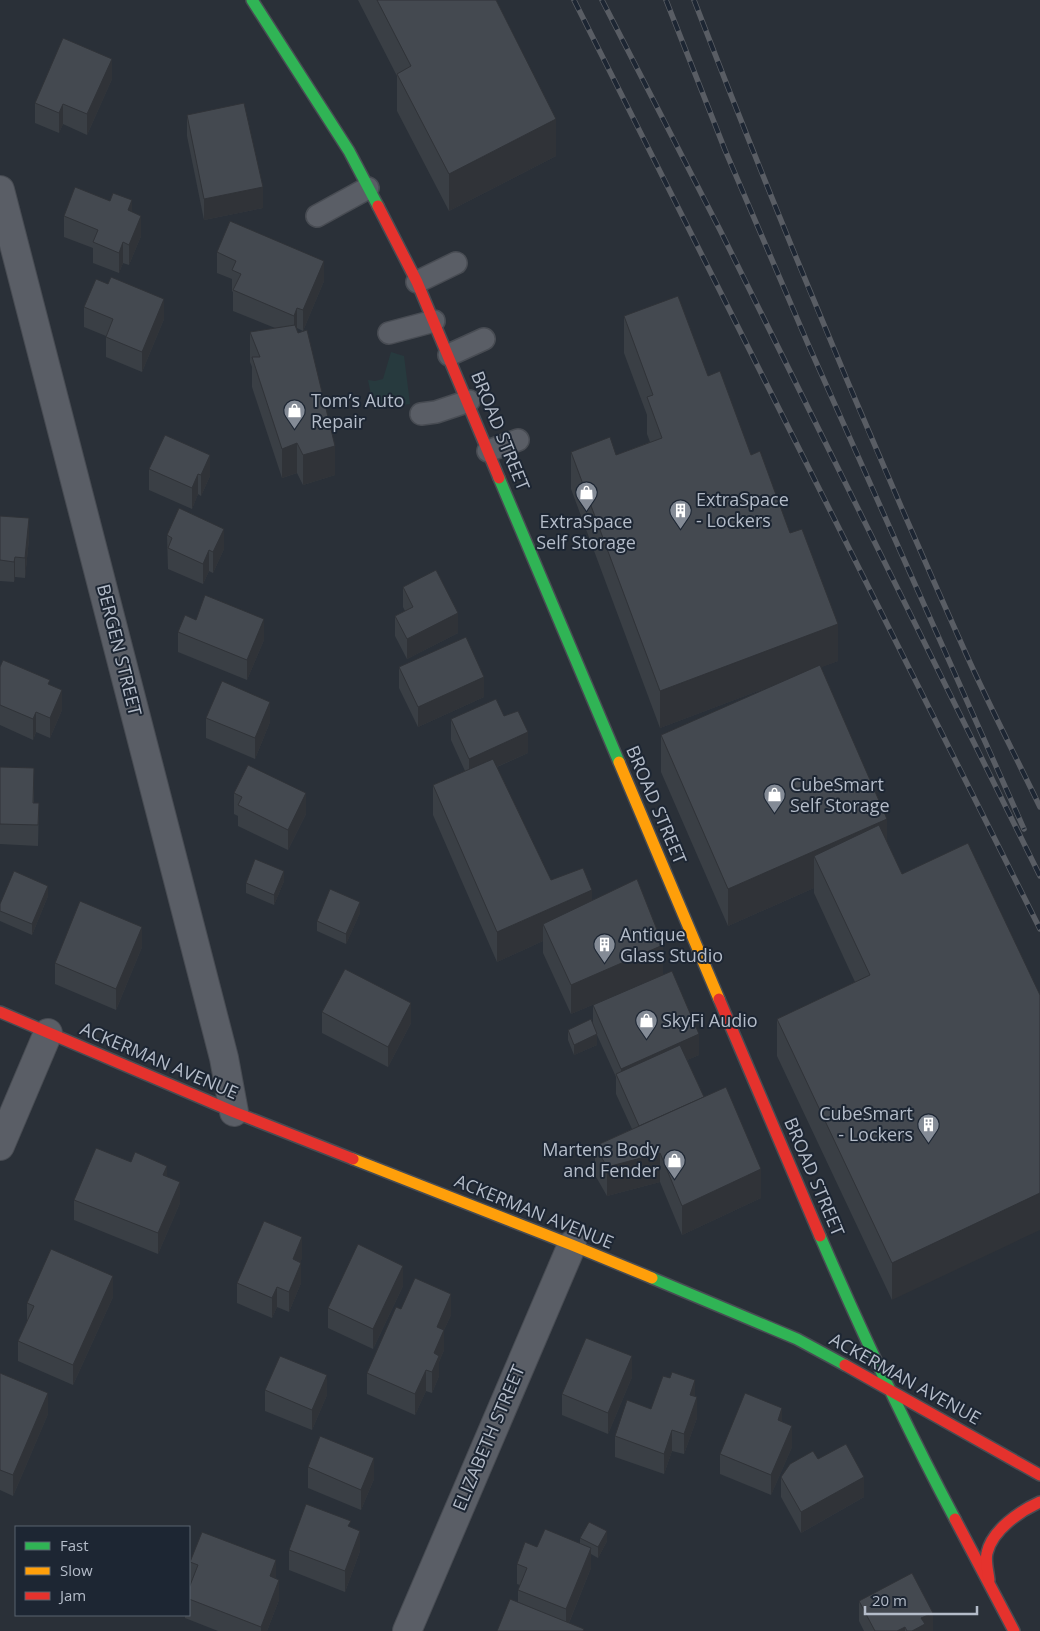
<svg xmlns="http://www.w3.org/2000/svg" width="1040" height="1631" font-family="'Open Sans',sans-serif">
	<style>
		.green { fill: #273a3e }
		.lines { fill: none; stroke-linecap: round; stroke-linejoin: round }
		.lane-casing { stroke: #484c53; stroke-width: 24 }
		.street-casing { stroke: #484c53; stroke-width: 30 }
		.fast-casing { stroke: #484c53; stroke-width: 14 }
		.slow-casing { stroke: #484c53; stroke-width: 14 }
		.jam-casing { stroke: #484c53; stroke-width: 14 }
		.lane { stroke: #5a5e66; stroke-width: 21 }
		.street { stroke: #5a5e66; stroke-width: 28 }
		.fast { stroke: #30b455; stroke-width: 11 }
		.slow { stroke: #ff9f0a; stroke-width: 11 }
		.jam { stroke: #e5322d; stroke-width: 11 }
		.rail-casing { stroke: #595d64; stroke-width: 5.5 }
		.rail { stroke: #1d2633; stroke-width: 4; stroke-dasharray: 11; stroke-linecap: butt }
		.wall { fill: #3a3f45 }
		.shaded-wall { fill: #303338 }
		.building { fill: #444950; stroke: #303338 }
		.labels { text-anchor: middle; stroke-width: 4; stroke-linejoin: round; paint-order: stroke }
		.poi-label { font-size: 18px; fill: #b4bcc9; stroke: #1d2633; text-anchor: start }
		.street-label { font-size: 18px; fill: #b4bcc9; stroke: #1d2633 }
	</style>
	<rect width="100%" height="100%" fill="#2a3038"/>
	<polygon class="green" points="391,352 404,356 410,404 374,409 368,380 375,381 383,379"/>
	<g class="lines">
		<defs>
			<g id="lane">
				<polyline points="317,216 368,188"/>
				<polyline points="417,282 456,263"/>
				<polyline points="389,333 434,321"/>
				<polyline points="449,355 484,339"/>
				<polyline points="421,414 436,412 469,401"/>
				<polyline points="488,451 518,440"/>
			</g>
			<g id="street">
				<polyline points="0,190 224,1058 234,1112"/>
				<polyline points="0,1146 48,1033"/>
				<polyline points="407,1631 572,1245"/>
			</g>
			<g id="fast">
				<polyline points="252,0 349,151 378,206"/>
				<polyline points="499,478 619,762"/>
				<path d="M820,1236c42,97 86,191 135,283"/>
				<polyline points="652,1278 797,1339 845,1365"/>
			</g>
			<g id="slow">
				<polyline points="619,762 719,999"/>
				<polyline points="353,1159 572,1245 652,1278"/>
			</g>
			<g id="jam">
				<polyline points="378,206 417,282 499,478"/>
				<polyline points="719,999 820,1236"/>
				<polyline points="0,1012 234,1112 353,1159"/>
				<polyline points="845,1365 1040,1475"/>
				<polyline points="955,1519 1014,1631"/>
				<path d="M989,1580c-1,-9 -4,-19 -2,-27 5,-23 33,-42 53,-51"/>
			</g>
		</defs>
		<use href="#lane" class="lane-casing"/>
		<use href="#street" class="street-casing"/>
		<use href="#fast" class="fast-casing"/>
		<use href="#slow" class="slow-casing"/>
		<use href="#jam" class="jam-casing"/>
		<use href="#lane" class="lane"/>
		<use href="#street" class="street"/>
		<use href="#fast" class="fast"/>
		<use href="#slow" class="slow"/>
		<use href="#jam" class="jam"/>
		<defs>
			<g id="rail">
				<polyline points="574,0 1040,929"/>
				<polyline points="602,0 720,230 1040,876"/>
				<polyline points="666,0 725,150 808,344 1024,829"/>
				<path d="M694,0c85,221 176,440 273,656 23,51 49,101 73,151"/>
			</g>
		</defs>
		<use href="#rail" class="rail-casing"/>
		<use href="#rail" class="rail"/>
	</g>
	<g class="wall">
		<polygon points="358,0 496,0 556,156 449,211 397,111 397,76"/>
		<polygon points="112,79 87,135 63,124 59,133 35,123 35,103"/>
		<polygon points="187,115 263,208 204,220 187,136"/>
		<polygon points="132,212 141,236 129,265 123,263 119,273 93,263 93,248 64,237 64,216"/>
		<polygon points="217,252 324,281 303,331 297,328 297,330 335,475 303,485 297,473 282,478 252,387 252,367 250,362 250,332 275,328 233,311 233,292 232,291 232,279 217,273"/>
		<polygon points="84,307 164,319 142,372 106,357 106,336 84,327"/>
		<polygon points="624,316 708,376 751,455 838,661 821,667 887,842 902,874 892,1300 777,1056 777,1019 855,982 814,893 814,888 728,926 661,772 661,735 779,683 660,728 571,489 571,452 616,455 650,442 647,434 647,415 624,353"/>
		<polygon points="210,455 210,476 201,496 198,494 192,509 149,490 149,469"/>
		<polygon points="0,516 29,539 25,578 15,577 14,582 0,581"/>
		<polygon points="167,535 224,549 213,573 209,571 203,584 168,569"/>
		<polygon points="403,587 458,633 407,659 395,636 395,616 405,611 403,607"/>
		<polygon points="196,620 264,640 247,680 178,652 178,632"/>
		<polygon points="0,667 50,685 62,710 50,738 36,732 33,740 0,725"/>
		<polygon points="399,667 484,697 418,727 399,688"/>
		<polygon points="504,716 528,753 497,767 551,880 592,900 663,975 571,1014 543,953 543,941 497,962 433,815 433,785 465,771 451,740 451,719"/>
		<polygon points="206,718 270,722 255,759 206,738"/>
		<polygon points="0,767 34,789 34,803 39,803 38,846 0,844"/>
		<polygon points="234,793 306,814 288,850 238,826 238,816 234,814"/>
		<polygon points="284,881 274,905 246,893 246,883"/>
		<polygon points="48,896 32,935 0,921 0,904"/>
		<polygon points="360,913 346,944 317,931 317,921"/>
		<polygon points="142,947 116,1010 55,984 55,963"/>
		<polygon points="593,1005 699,1055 687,1060 704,1097 761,1198 682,1235 660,1182 607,1196 595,1175 595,1146 632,1129 616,1094 616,1077 597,1035 597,1045 574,1055 568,1040 568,1030 593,1025"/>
		<polygon points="322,1012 411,1023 388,1067 322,1033"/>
		<polygon points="167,1177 180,1203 158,1254 74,1220 74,1200"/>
		<polygon points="302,1258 300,1262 301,1283 289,1312 277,1307 272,1318 237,1303 237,1283"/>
		<polygon points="403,1286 373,1349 328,1328 328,1308"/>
		<polygon points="113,1297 73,1385 18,1361 18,1341 27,1322 27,1303"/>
		<polygon points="401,1309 451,1315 444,1330 444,1350 439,1362 439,1376 432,1393 426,1391 415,1415 367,1394 367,1373"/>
		<polygon points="0,1373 48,1414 13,1496 0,1490"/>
		<polygon points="632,1377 608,1434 562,1415 562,1394"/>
		<polygon points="265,1390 327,1395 312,1430 265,1411"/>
		<polygon points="695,1396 697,1418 684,1454 672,1451 664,1474 615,1457 615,1436 651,1409"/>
		<polygon points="782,1422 792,1447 771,1495 720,1474 720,1454"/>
		<polygon points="818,1459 864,1497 801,1533 781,1497 781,1477"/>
		<polygon points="308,1467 374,1479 361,1510 308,1488"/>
		<polygon points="351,1527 360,1551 345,1592 289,1570 289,1550"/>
		<polygon points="580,1538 607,1541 598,1558 591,1554 591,1568 569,1623 584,1631 518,1602 518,1590 520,1585 517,1584 517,1564 537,1547 580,1543"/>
		<polygon points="190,1562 276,1579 279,1600 267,1631 218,1631 185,1618 185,1615 189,1615 189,1588 191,1583 190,1583"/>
		<polygon points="859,1601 933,1631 864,1631 859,1621"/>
	</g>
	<g class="shaded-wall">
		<polygon points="112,59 112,79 87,135 87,114"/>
		<polygon points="63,104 63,124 59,133 59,113"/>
		<polygon points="556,119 556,156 449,211 449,174"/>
		<polygon points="263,187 263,208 204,220 204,199"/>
		<polygon points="132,200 132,221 128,210"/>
		<polygon points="141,216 141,236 129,265 129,245"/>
		<polygon points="123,242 123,263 119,273 119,253"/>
		<polygon points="324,261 324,281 303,331 303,310"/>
		<polygon points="164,299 164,319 142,372 142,352"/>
		<polygon points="297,308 297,328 294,336 294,316"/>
		<polygon points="297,443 297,473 282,478 282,449"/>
		<polygon points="335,446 335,475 303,485 303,455"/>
		<polygon points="210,455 210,476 201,496 201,475"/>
		<polygon points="198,474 198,494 192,509 192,488"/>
		<polygon points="29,518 29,539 25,578 25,558"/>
		<polygon points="224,529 224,549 213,573 213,552"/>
		<polygon points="209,550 209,571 203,584 203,564"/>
		<polygon points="15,557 15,577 14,582 14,562"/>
		<polygon points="458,613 458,633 407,659 407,639"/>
		<polygon points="264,619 264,640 247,680 247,660"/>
		<polygon points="838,624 838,661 660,728 660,691"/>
		<polygon points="484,677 484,697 418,727 418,707"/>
		<polygon points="62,690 62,710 50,738 50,718"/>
		<polygon points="270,702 270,722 255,759 255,738"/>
		<polygon points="36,712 36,732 33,740 33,719"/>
		<polygon points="528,732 528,753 469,779 469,759"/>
		<polygon points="306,793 306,814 288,850 288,830"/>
		<polygon points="887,819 887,856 814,856 814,888 728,926 728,889"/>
		<polygon points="284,871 284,881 274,905 274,895"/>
		<polygon points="48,886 48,896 32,935 32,924"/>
		<polygon points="592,890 592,920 543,924 543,941 497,962 497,932"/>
		<polygon points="360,902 360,913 346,944 346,934"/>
		<polygon points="142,927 142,947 116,1010 116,989"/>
		<polygon points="663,945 663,975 571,1014 571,985"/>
		<polygon points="411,1003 411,1023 388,1067 388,1047"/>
		<polygon points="597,1034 597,1045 574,1055 574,1045"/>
		<polygon points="699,1034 699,1055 622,1088 621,1085 621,1069"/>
		<polygon points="660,1153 660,1182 607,1196 607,1167"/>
		<polygon points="167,1166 167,1186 163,1175"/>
		<polygon points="761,1169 761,1198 682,1235 682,1206"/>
		<polygon points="180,1182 180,1203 158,1254 158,1233"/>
		<polygon points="1040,1193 1040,1230 892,1300 892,1263"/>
		<polygon points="302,1237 302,1258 293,1280 293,1259"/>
		<polygon points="301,1263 301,1283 289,1312 289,1292"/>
		<polygon points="403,1266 403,1286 373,1349 373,1329"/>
		<polygon points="113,1276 113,1297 73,1385 73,1365"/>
		<polygon points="277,1287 277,1307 272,1318 272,1298"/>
		<polygon points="451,1294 451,1315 444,1330 444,1350 439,1362 439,1376 432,1393 432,1372 437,1327"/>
		<polygon points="632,1356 632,1377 608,1434 608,1413"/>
		<polygon points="426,1370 426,1391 415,1415 415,1394"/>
		<polygon points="327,1375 327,1395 312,1430 312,1410"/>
		<polygon points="695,1380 695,1400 690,1395"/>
		<polygon points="48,1393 48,1414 13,1496 13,1475"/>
		<polygon points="697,1397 697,1418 684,1454 684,1434"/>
		<polygon points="782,1408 782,1429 778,1420"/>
		<polygon points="792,1426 792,1447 771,1495 771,1475"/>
		<polygon points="672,1430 672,1451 664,1474 664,1454"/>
		<polygon points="374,1458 374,1479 361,1510 361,1490"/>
		<polygon points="864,1477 864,1497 801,1533 801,1512"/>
		<polygon points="360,1531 360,1551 345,1592 345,1571"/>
		<polygon points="607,1531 607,1541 598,1558 598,1547"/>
		<polygon points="591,1548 591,1568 566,1630 566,1609"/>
		<polygon points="276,1560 276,1581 270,1576"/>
		<polygon points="279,1580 279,1600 267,1631 261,1631 261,1627"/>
		<polygon points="933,1613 933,1631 912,1631 921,1618"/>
		<polygon points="905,1627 905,1631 897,1631"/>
	</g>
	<g class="building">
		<polygon points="377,0 496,0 556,119 449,174 397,74 411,66"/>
		<polygon points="63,38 112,59 87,114 63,104 59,113 35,103"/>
		<polygon points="244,103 263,187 204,199 187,115"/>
		<polygon points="75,187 110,201 113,193 132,200 128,210 141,216 129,245 123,242 119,253 93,242 98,230 64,216"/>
		<polygon points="230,221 324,261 303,310 297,308 294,316 233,290 241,274 232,270 236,261 217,252"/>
		<polygon points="111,277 164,299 142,352 106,337 113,319 84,307 96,279 108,284"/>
		<polygon points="678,296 708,376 720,371 751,455 760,451 790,533 802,529 838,624 660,691 571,452 610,437 616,455 662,438 647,397 653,395 624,316"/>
		<polygon points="295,325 298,333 307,330 335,446 303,455 297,443 282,449 252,357 260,357 250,332"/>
		<polygon points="165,435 210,455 201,475 198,474 192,488 149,469"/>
		<polygon points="179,508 224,529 213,552 209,550 203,564 168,548 172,538 167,535"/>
		<polygon points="0,516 29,518 25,558 15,557 14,562 0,560"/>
		<polygon points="436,570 458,613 407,639 395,616 413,607 403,587"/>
		<polygon points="205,595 264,619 247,660 178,632 185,615 196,620"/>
		<polygon points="466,637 484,677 418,707 399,667"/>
		<polygon points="3,660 50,680 48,684 62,690 50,718 36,712 33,719 0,705 0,667"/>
		<polygon points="820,665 887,819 728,889 661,735"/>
		<polygon points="222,681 270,702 255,738 206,718"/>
		<polygon points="496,699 504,716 518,711 528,732 469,759 451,719"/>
		<polygon points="493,759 551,880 583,868 592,890 497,932 433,785"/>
		<polygon points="248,765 306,793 288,830 238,805 242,797 234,793"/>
		<polygon points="0,767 34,768 33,803 39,803 38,825 0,824"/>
		<polygon points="879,825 902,874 968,843 1040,995 1040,1193 892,1263 777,1019 870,975 814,856"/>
		<polygon points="255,859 284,871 274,895 246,883"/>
		<polygon points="14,871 48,886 32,924 0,911 0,904"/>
		<polygon points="637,879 663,945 571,985 543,924"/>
		<polygon points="330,889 360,902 346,934 317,921"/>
		<polygon points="80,901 142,927 116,989 55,963"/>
		<polygon points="345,969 411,1003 388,1047 322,1012"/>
		<polygon points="672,971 699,1034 621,1069 593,1005"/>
		<polygon points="591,1019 597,1034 574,1045 568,1030"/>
		<polygon points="680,1045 704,1097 639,1126 616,1074"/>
		<polygon points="726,1087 761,1169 682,1206 660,1153 607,1167 595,1146"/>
		<polygon points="96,1148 131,1162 135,1152 167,1166 163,1175 180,1182 158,1233 74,1200"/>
		<polygon points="264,1221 302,1237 293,1259 301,1263 289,1292 277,1287 272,1298 237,1283"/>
		<polygon points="358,1244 403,1266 373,1329 328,1308"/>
		<polygon points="51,1249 113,1276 73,1365 18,1341 34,1306 27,1303"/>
		<polygon points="415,1278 451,1294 437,1327 444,1330 434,1353 439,1356 432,1372 426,1370 415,1394 367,1373 396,1307 401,1309"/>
		<polygon points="586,1338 632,1356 608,1413 562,1394"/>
		<polygon points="280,1356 327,1375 312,1410 265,1390"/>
		<polygon points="672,1372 695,1380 690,1395 697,1397 684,1434 672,1430 664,1454 615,1436 627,1400 651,1409 663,1376 670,1378"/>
		<polygon points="0,1373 48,1393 13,1475 0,1470"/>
		<polygon points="745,1393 782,1408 778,1420 792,1426 771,1475 720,1454"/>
		<polygon points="320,1436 374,1458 361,1490 308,1467"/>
		<polygon points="846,1444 864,1477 801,1512 781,1477 790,1464 813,1451 818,1459"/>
		<polygon points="306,1504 351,1521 348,1526 360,1531 345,1571 289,1550"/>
		<polygon points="589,1522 607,1531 598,1547 580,1538"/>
		<polygon points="545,1529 591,1548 566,1609 518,1590 527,1568 517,1564 525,1542 537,1547"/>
		<polygon points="202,1532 276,1560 270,1576 279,1580 261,1627 189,1599 189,1588 198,1565 190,1562"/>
		<polygon points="912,1573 933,1613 921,1618 925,1624 912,1631 907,1631 905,1627 897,1631 875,1631 859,1601"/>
		<polygon points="510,1599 584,1629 583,1631 497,1631"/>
	</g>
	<defs>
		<symbol id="shop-pin" viewBox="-11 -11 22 30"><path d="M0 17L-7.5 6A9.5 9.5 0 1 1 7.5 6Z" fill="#848b96" stroke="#1d2633"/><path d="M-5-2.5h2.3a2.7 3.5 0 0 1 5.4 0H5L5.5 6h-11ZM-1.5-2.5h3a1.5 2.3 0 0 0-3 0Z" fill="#fff"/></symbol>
		<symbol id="building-pin" viewBox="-11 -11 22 30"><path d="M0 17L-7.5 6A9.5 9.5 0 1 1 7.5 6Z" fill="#848b96" stroke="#1d2633"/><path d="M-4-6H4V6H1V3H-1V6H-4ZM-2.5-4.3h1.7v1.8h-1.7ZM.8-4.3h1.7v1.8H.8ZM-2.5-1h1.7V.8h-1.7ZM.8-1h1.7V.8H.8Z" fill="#fff"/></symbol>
	</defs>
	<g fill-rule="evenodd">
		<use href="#shop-pin" x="282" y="398" width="25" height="34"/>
		<use href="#shop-pin" x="574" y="480" width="25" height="34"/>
		<use href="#building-pin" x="668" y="498" width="25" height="34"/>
		<use href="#shop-pin" x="762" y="782" width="25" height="34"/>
		<use href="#building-pin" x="592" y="932" width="25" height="34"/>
		<use href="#shop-pin" x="634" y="1008" width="25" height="34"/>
		<use href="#building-pin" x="916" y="1112" width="25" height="34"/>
		<use href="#shop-pin" x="662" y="1148" width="25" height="34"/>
	</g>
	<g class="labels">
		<g class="poi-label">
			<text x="311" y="407">Tom’s Auto<tspan x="311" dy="21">Repair</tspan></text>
			<text x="696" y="506">ExtraSpace<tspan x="696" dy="21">- Lockers</tspan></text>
			<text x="586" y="528" text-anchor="middle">ExtraSpace<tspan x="586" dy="21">Self Storage</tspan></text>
			<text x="790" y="791">CubeSmart<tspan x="790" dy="21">Self Storage</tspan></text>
			<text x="620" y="941">Antique<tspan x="620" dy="21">Glass Studio</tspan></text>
			<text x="662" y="1027">SkyFi Audio</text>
			<text x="913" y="1120" text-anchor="end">CubeSmart<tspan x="913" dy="21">- Lockers</tspan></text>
			<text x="659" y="1156" text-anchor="end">Martens Body<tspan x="659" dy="21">and Fender</tspan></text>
		</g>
		<g class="street-label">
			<text transform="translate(500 431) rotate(68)" y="6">BROAD STREET</text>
			<text transform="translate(119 650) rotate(76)" y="6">BERGEN STREET</text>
			<text transform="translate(656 805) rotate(67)" y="6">BROAD STREET</text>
			<text transform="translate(159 1061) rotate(23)" y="6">ACKERMAN AVENUE</text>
			<text transform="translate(814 1177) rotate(67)" y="6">BROAD STREET</text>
			<text transform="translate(534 1212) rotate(22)" y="6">ACKERMAN AVENUE</text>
			<text transform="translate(905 1379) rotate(29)" y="6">ACKERMAN AVENUE</text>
			<text transform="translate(489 1438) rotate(-67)" y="6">ELIZABETH STREET</text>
		</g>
	</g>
	<rect x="15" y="1526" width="175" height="90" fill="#1d2633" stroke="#59626f"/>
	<rect x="25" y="1542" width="25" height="8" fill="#30b455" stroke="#59626f"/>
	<text x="60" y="1551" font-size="15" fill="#b4bcc9">Fast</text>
	<rect x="25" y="1567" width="25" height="8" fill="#ff9f0a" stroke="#59626f"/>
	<text x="60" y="1576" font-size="15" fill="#b4bcc9">Slow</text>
	<rect x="25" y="1592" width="25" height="8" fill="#e5322d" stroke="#59626f"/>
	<text x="60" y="1601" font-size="15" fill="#b4bcc9">Jam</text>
	<path d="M865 1606v8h112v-8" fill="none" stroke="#b4bcc9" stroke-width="2.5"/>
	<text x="872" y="1606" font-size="15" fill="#b4bcc9" stroke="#1d2633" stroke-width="4" paint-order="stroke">20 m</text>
</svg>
